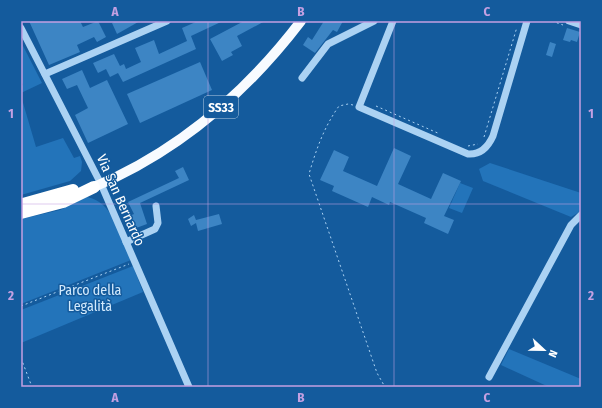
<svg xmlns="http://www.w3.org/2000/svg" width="602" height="408" font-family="'Fira Sans Condensed',sans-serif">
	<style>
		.green { fill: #2374ba }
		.building { fill: #3d85c4 }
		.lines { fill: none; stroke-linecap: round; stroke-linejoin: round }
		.path { stroke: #abd2f3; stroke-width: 1; stroke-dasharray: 2 3; stroke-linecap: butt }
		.minor { stroke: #abd2f3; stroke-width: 7 }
		.major { stroke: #f8fbff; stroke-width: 10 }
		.highway { stroke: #fff; stroke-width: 12 }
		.grid { fill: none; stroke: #c4a0e2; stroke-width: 1; stroke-opacity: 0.55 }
		.labels { text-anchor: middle; stroke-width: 3; stroke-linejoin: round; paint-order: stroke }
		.shield { fill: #145b9d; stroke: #b8cee2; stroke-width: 1 }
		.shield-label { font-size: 13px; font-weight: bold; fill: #fff }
		.street-label { font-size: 14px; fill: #fff; stroke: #145b9d }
		.park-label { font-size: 14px; fill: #d3eafd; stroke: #145b9d }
		.neatline { fill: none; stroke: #c4a0e2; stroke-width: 1.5 }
		.grid-label { font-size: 13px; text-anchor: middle; font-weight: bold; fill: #c4a0e2 }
	</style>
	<rect width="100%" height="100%" fill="#145b9d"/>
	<g class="green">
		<polygon points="21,42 42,83 21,93 21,86 23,85 21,80"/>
		<polygon points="21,96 36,147 63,138 74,158 80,156 82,162 81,171 70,181 21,195"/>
		<polygon points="490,163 581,193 581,211 571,217 483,181 479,169"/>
		<polygon points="460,183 473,188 462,213 449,208"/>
		<path d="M87,197c27,5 34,41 44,63l-110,44v-85l39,-9z"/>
		<polygon points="133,266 143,292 21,343 21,310"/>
		<polygon points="509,349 581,379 581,387 549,387 501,365"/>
	</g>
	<g class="building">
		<polygon points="29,21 80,21 83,27 98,21 106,37 97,42 94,37 77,45 80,52 49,65"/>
		<polygon points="116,21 140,21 117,34 112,23"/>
		<polygon points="198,21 223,21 191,36 196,49 123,82 118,73 110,77 106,69 98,73 93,63 114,54 120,66 124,64 126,69 141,62 135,48 154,40 159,54 187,41 182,28"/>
		<polygon points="244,21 265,21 237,36 242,46 231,52 233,55 222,61 210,39"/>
		<polygon points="324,21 343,21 337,32 333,30 315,53 303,45 308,37 312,40"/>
		<polygon points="567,28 580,32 577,42 571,40 570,42 563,40"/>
		<polygon points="550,42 556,44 552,57 546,55"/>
		<polygon points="200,62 212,90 140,123 127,94"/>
		<polygon points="82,70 90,88 107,80 128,124 88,143 75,115 88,108 77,85 67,89 62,79"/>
		<polygon points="394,148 411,156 398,184 431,199 443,173 461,181 444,216 454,220 448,234 424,223 426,218 390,202 389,205 372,197 368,207 332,191 334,186 320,180 334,150 349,157 343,171 377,186"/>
		<polygon points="183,167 189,180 140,203 147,224 128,231 124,218 134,214 128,202 179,178 175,171"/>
		<polygon points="219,214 222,224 198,231 196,223 191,226 188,219 194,215 196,220"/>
	</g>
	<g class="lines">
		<g class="path">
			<polyline points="552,21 563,25"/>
			<path d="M353,105l-5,-1 -9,2c-15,21 -23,44 -30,68l68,199 8,14"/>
			<polyline points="376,106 440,134"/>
			<polyline points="484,137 517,27"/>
			<polyline points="468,146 478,144"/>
			<polyline points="21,306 129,264"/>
			<polyline points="21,358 32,387"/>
		</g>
		<g class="minor">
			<path d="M393,21l-34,86 109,47c13,1 20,-7 25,-18l34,-115"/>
			<polyline points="569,21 581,25"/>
			<polyline points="21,28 101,184 189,387"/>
			<polyline points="45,74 167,21"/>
			<polyline points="302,78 328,44 374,21"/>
			<polyline points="126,242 155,229 158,223 156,206"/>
			<polyline points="489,377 571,225 581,215"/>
		</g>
		<path class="major" d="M94,187c83,-35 152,-94 207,-166"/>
		<g class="highway">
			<polyline points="23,204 73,190"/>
			<polyline points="21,213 63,202 94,187"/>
		</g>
	</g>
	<path class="grid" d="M208,21v366M394,21v366M21,204h560"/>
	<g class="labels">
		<rect class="shield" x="204" y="96" width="34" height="22" rx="3"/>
		<g class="shield-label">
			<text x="221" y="112">SS33</text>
		</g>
		<g class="street-label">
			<text transform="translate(121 200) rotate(66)" y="5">Via San Bernardo</text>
		</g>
		<g class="park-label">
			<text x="90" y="295">Parco della<tspan x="90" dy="16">Legalità</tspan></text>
		</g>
	</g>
	<rect width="602" height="408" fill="none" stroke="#145b9d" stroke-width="44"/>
	<g transform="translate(544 350) rotate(112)" stroke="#145b9d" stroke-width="3" paint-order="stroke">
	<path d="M0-3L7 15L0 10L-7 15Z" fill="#ffffff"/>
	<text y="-6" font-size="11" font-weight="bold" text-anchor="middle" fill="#ffffff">N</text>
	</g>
	<rect x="22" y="22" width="558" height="364" class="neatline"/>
	<g class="grid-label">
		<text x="115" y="16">A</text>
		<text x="301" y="16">B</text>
		<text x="487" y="16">C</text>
		<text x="11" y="118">1</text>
		<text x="591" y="118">1</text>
		<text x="11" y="300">2</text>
		<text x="591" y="300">2</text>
		<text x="115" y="402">A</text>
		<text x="301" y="402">B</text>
		<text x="487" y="402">C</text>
	</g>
</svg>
